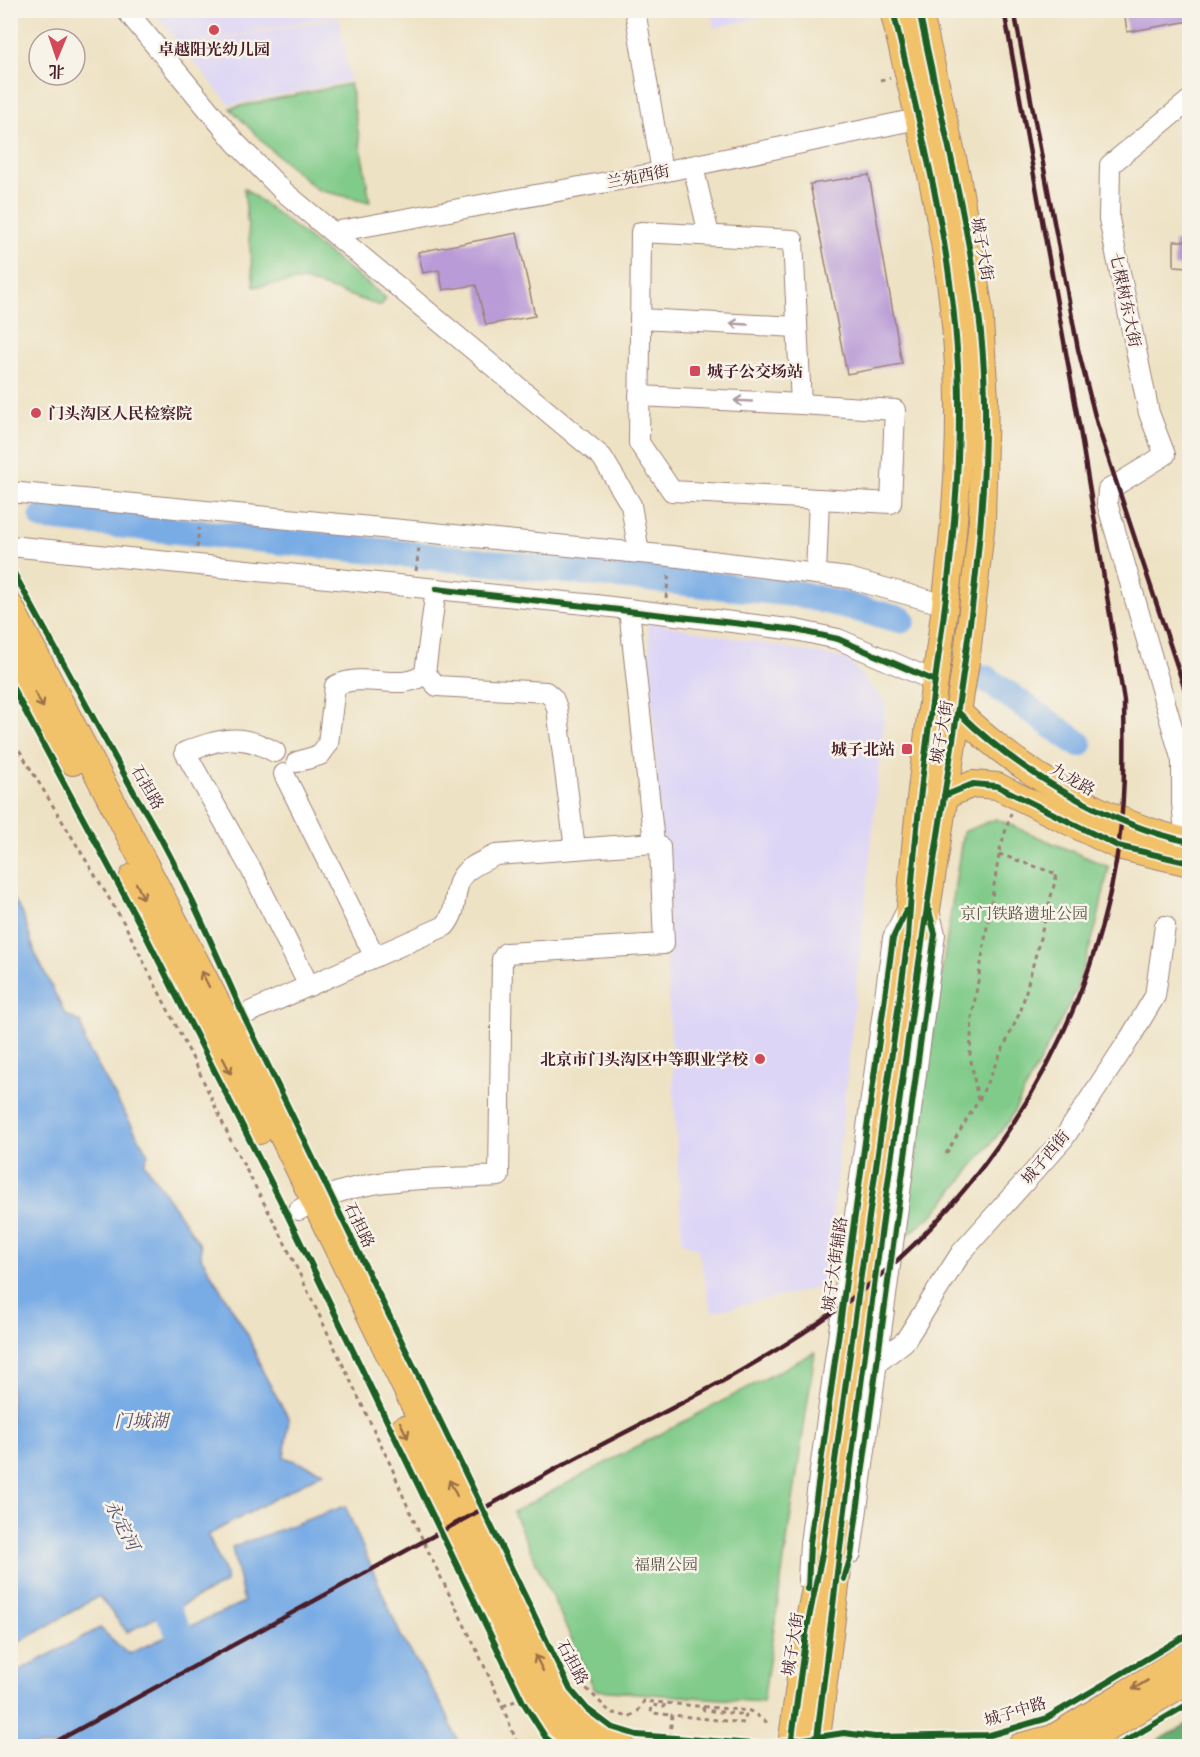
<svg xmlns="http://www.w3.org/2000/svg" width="1200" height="1757" font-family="'IM FELL English','Noto Serif SC',serif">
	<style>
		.built { fill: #ddd5f6 }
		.green { fill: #80cb89; stroke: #65755a; stroke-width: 1.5 }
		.forest { fill: #68af75; stroke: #596750; stroke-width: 1.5 }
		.water { fill: #79ace5; stroke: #626688; stroke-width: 1.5 }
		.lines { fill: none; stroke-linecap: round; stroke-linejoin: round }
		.river { stroke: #79ace5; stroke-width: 27 }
		.building { fill: #b99bd7 }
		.minor-casing { stroke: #9c8078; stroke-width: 22 }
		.major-casing { stroke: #9c8078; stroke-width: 28 }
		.path { stroke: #9c8078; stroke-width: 3; stroke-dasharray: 4.5 4.5; stroke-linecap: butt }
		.minor { stroke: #fff; stroke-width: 20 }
		.major { stroke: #f2c26a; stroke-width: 26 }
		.rail { stroke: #4a1f2b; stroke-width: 4.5 }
		.cycleway-casing { stroke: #f7f3e8; stroke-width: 10 }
		.cycleway { stroke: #1b5e20; stroke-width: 6 }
		.oneway { stroke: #ae9aa0 }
		.oneway2 { stroke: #9e704a }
		.poi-dot { fill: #d1495b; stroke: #f7f3e8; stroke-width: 2 }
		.labels { text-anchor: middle; stroke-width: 5; stroke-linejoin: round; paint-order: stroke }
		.poi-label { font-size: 16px; font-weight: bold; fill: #4a1f2b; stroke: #f7f3e8; text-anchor: start }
		.street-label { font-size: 16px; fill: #4a1f2b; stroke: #f7f3e8 }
		.park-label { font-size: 16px; fill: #5a5347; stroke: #f7f3e8 }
		.water-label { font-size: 18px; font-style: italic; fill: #5a506c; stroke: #f7f3e8 }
	</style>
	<rect width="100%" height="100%" fill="#f7f3e8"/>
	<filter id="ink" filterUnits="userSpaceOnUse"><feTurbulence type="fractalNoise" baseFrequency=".0167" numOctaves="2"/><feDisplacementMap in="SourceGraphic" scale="12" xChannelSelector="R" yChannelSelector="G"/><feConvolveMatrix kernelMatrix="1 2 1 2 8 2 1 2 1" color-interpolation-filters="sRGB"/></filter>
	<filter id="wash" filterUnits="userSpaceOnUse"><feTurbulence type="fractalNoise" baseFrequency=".008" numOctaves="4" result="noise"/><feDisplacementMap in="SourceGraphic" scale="24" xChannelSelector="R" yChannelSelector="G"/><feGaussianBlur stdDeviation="1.35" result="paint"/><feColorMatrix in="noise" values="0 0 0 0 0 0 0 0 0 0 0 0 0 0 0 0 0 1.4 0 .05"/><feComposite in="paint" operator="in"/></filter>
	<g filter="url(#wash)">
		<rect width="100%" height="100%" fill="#eee2c4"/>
		<g class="built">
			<polygon points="337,10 338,15 181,45 153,11"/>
			<polygon points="711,10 786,10 786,11 714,28"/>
			<polygon points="339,17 350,81 230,105 182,47"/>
			<polygon points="648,622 847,659 886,703 825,1286 712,1312 698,1249 682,1242"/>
		</g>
		<g class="green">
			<polygon points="350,84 370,202 318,190 269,148 230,108"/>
			<polygon points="244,188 386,298 381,306 304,280 254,287"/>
			<polygon points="996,819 1109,867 1096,927 1076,991 1009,1121 935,1213 901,1240 963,832"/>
			<polygon points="815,1352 763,1702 595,1690 513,1512"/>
		</g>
		<polygon class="forest" points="1189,1723 1189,1746 1149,1746"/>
		<g class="water">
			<polygon points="11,896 22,912 35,953 65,1014 81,1023 86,1045 148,1154 144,1163 201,1246 201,1257 248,1335 263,1372 289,1419 284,1457 324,1472 208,1535 226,1575 226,1583 127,1632 99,1596 11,1647"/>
			<polygon points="345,1506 401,1636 445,1710 460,1746 11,1746 11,1675 100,1628 128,1654 244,1602 232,1547"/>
		</g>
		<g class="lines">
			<g class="river">
				<polyline points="43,517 799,594 902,620"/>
				<polyline points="985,678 1079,744"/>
				<polyline points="151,1578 195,1664"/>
			</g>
		</g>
		<g id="blocks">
			<g class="building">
				<polygon points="1124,10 1190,10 1190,21 1127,32"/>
				<polygon points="869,175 902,364 847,374 810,184"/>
				<polygon points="517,233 535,316 486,325 476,285 443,290 439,270 423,273 418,252"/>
				<polygon points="1174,241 1190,241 1190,267 1174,266"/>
			</g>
		</g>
	</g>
	<g filter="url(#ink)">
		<use href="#blocks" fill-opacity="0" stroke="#9c8078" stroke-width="1.5"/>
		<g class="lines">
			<defs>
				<g id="minor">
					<polyline points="126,10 235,142 283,191 602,457 631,505 639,553"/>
					<polyline points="635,10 662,172"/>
					<polyline points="693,166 709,235"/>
					<polyline points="334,232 662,172 932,116"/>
					<polygon points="641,232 793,240 801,404 895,410 891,503 672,491 639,443"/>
					<polyline points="640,319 797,327"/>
					<polyline points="639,396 801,404"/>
					<polyline points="10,492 671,556 848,578 946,605"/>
					<polyline points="10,546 595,605 796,630 838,639 935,681"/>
					<polyline points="816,574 819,499"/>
					<polyline points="425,673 437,686 546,692 553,698 557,708 575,849"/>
					<path d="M275,752c-35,-20 -55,-13 -90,0l67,119 57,115"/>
					<path d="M297,762l23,-7 8,-11 7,-58c30,-16 68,8 90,-13l11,-84"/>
					<polyline points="284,774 375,957"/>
					<polyline points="1186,841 1182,803 1182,761 1107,503 1108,490 1165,455 1149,413 1109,219 1110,165 1190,100"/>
					<path d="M227,1022l218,-96c14,-17 7,-31 16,-48 6,-11 25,-18 35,-23l158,-12"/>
					<path d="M299,1210c57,-36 135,-30 200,-34l3,-217 4,-6 158,-9 -4,-97 -6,-4 -25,-234"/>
					<polyline points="878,1362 905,1341 961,1253 1064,1138 1130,1038 1155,996 1165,926"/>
					<polyline points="851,1553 935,934 929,911"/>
					<polyline points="808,1580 810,1543 893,938 908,908"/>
				</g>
				<g id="major">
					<polyline points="919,10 957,176 979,306 985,399 982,520 967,655 924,928"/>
					<path d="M10,606l217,416 328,672c18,23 36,44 66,52"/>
					<polyline points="10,649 73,762"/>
					<path d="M959,713c59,58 149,112 231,129"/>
					<polyline points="944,796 973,784 997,786 1118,846 1190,863"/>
					<polyline points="133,877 259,1131"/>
					<polyline points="404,1429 532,1689 548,1716 580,1746"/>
					<path d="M791,1746l15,-113 16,-79 86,-616c5,-86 15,-172 27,-257 13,-94 25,-187 24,-281 -1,-132 -36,-262 -66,-390"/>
					<polyline points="816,1746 843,1530"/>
					<polyline points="1021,1746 1053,1738 1190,1654"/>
					<polyline points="1078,1746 1190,1679"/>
				</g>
			</defs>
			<use href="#minor" class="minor-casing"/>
			<use href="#major" class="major-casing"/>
			<g class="path">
				<polyline points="880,80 890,78"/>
				<polyline points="197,548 199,528"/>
				<polyline points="416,571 419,547"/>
				<polyline points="666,598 669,572"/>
				<path d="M10,735l114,188 73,144 34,74 50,94 111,233c36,95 91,182 126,278"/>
				<polyline points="979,1100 1021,1010 1057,874 999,854"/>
				<polyline points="946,1154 978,1101 970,1055 972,1017 1000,849 1011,813"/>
				<polyline points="580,1682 610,1712 629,1717 638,1711 644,1701 750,1711 768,1723"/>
				<polyline points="664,1704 664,1707 652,1705 651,1713 672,1715"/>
				<polyline points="503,1706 515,1701"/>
				<polyline points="669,1746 672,1715 744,1723 746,1715 704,1710 702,1706"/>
			</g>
			<use href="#minor" class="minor"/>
			<use href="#major" class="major"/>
			<g class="rail">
				<polyline points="1014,10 1078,349 1097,424 1190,705"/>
				<path d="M48,1746c165,-90 330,-180 495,-270 92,-51 189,-94 275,-153 156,-106 266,-275 298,-461 9,-53 9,-108 8,-161l-44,-271 -76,-420"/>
			</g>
			<defs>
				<g id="cycleway">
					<path d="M10,566l126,230c44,70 74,145 108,220l326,673 17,20 24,18 26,8 128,10 79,-12 31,4 115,-2 55,-16 145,-86"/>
					<polyline points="436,589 796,630 838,639 935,681"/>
					<polyline points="10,683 143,930 280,1200 523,1702 546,1738 556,1746"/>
					<path d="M959,713c59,58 149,112 231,129"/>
					<polyline points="944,796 973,784 997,786 1118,846 1190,863"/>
					<polyline points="844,1579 851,1556 935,934 929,911"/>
					<polyline points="808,1589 810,1543 893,938 906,911"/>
					<path d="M791,1746l15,-113 16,-79 86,-616c5,-86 15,-172 27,-257 13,-94 25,-187 24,-281 -1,-132 -36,-262 -66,-390"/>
					<path d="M816,1746c33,-279 70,-559 111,-838 24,-169 60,-336 58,-507 -2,-133 -40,-261 -66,-391"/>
					<polyline points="1117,1746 1190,1703"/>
				</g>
			</defs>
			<use href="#cycleway" class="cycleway-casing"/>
			<use href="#cycleway" class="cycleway"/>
		</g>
		<defs><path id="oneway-shaft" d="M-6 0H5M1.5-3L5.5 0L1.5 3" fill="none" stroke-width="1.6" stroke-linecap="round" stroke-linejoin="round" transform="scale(1.5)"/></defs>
		<g class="oneway">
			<use href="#oneway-shaft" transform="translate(739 324) rotate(-177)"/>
			<use href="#oneway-shaft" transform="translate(743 401) rotate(-177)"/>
		</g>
		<g class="oneway2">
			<use href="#oneway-shaft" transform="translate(39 700) rotate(61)"/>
			<use href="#oneway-shaft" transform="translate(140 891) rotate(64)"/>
			<use href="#oneway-shaft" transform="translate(205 979) rotate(-117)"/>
			<use href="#oneway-shaft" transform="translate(227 1066) rotate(63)"/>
			<use href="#oneway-shaft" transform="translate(404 1430) rotate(64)"/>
			<use href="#oneway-shaft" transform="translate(453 1488) rotate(-116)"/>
			<use href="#oneway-shaft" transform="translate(539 1663) rotate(-116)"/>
			<use href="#oneway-shaft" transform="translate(1140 1685) rotate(149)"/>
		</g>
	</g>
	<g class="poi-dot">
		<circle cx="214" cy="30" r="6"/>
		<rect x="689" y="365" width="12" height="12" rx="3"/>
		<circle cx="36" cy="413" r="6"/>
		<rect x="901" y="743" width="12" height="12" rx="3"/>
		<circle cx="760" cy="1059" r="6"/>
	</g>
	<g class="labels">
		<g class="poi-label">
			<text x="214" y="55" text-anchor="middle">卓越阳光幼儿园</text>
			<text x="707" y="377">城子公交场站</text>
			<text x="48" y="419">门头沟区人民检察院</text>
			<text x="895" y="755" text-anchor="end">城子北站</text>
			<text x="748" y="1065" text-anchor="end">北京市门头沟区中等职业学校</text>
		</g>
		<g class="street-label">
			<text transform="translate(638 176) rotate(-11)" y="6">兰苑西街</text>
			<text transform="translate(983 249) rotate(80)" y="6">城子大街</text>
			<text transform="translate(1126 300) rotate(78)" y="6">七棵树东大街</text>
			<text transform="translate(941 732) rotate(-80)" y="6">城子大街</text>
			<text transform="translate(1073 779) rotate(30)" y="6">九龙路</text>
			<text transform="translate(148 787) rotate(60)" y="6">石担路</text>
			<text transform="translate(1045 1157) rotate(-50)" y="6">城子西街</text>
			<text transform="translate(360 1225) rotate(64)" y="6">石担路</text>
			<text transform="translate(834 1264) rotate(-82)" y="6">城子大街辅路</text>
			<text transform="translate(792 1644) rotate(-81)" y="6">城子大街</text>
			<text transform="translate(573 1662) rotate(62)" y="6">石担路</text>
			<text transform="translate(1015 1711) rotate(-17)" y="6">城子中路</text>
		</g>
		<g class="park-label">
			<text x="1024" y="919">京门铁路遗址公园</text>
			<text x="666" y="1570">福鼎公园</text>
		</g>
		<g class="water-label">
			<text x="141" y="1427">门城湖</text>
			<text transform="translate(122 1525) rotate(63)" y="6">永定河</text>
		</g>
	</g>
	<rect width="1200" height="1757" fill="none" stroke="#f7f3e8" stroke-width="36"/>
	<g transform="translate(57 57) rotate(182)"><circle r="28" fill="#f7f3e8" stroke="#b29e9c" stroke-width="1.5"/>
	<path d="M0-4.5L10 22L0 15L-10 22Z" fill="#d1495b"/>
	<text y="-9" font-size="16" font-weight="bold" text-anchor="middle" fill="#4a1f2b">北</text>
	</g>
</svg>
